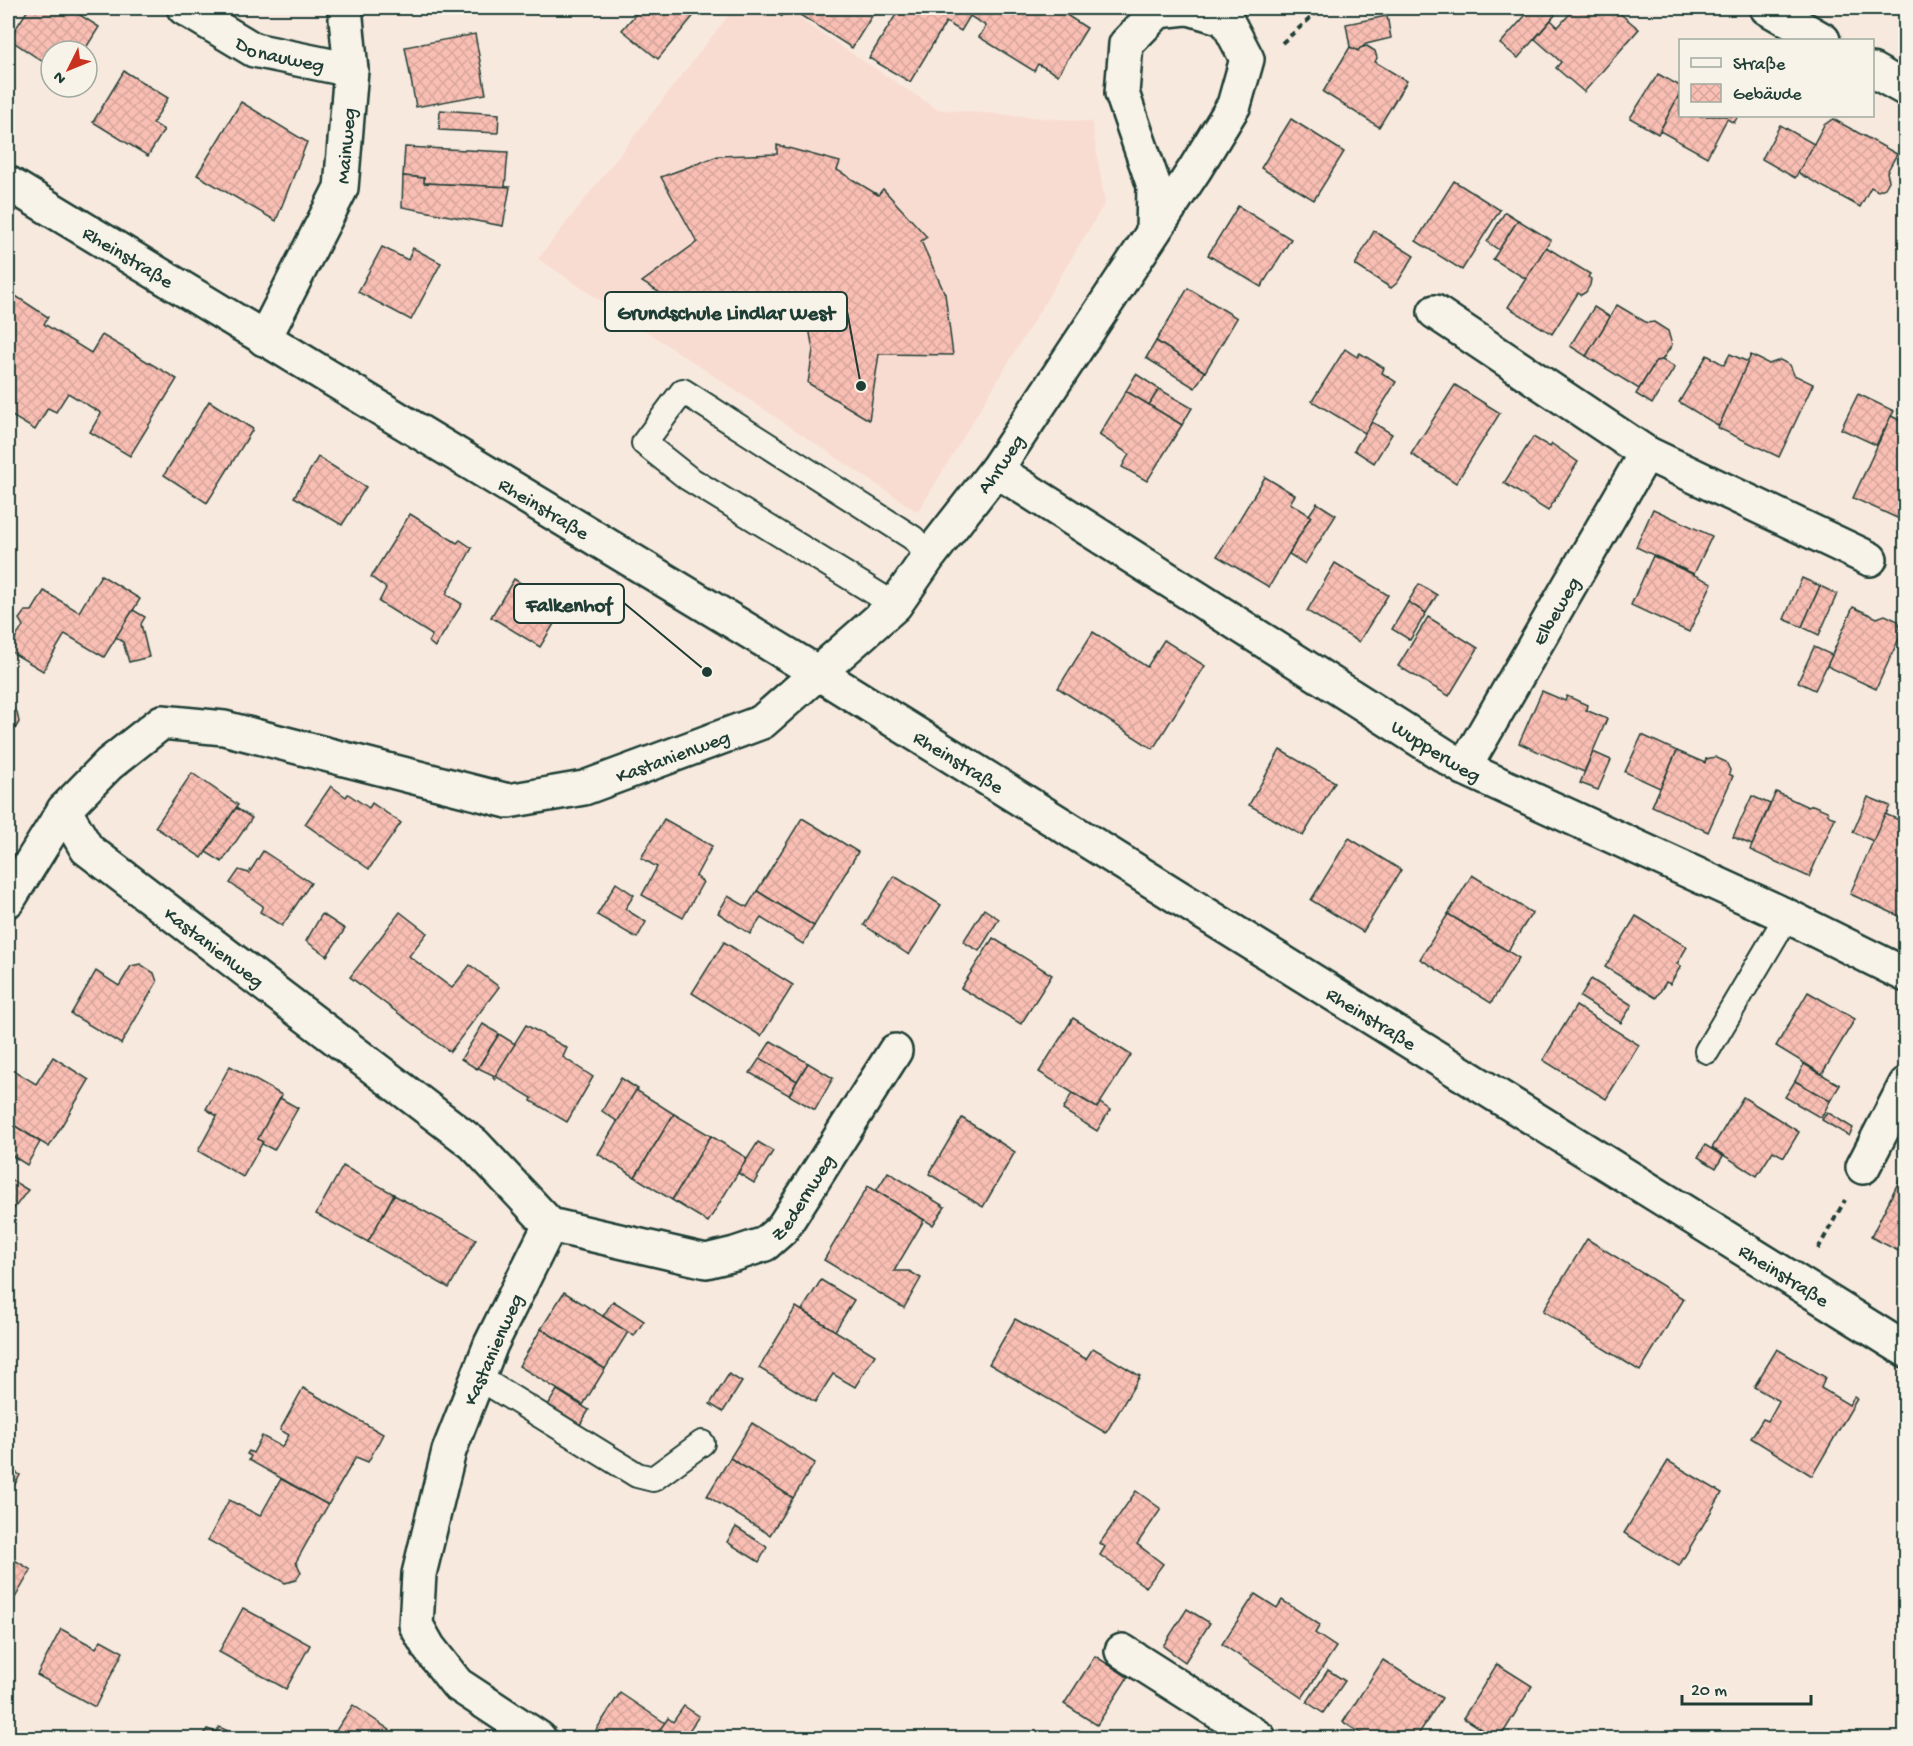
<svg xmlns="http://www.w3.org/2000/svg" width="1913" height="1746" font-family="'Gochi Hand',sans-serif">
	<style>
		.built { fill: #f9dcd1 }
		.building { fill: url(#building-cross-hatch); stroke: #1f3d34; stroke-width: 1.5 }
		.lines { fill: none; stroke-linecap: round; stroke-linejoin: round }
		.service-casing { stroke: #1f3d34; stroke-width: 28 }
		.minor-casing { stroke: #1f3d34; stroke-width: 38 }
		.tertiary-casing { stroke: #1f3d34; stroke-width: 38 }
		.path { stroke: #1f3d34; stroke-width: 4; stroke-dasharray: 6 4.5; stroke-linecap: butt }
		.service { stroke: #f7f3e8; stroke-width: 24 }
		.minor { stroke: #f7f3e8; stroke-width: 33 }
		.tertiary { stroke: #f7f3e8; stroke-width: 33 }
		.labels { text-anchor: middle; stroke-width: 5; stroke-linejoin: round; paint-order: stroke }
		.street-label { font-size: 20px; fill: #1f3d34; stroke: #f7f3e8 }
		.leader { fill: none; stroke: #1f3d34; stroke-width: 2 }
		.callout-dot { fill: #1f3d34; stroke: #f7f3e8; stroke-width: 2 }
		.callout { fill: #f7f3e8; stroke: #1f3d34; stroke-width: 2 }
		.callout-label { font-size: 21px; text-anchor: middle; font-weight: bold; fill: #1f3d34 }
	</style>
	<defs>
		<pattern id="building-cross-hatch" width="8" height="8" patternUnits="userSpaceOnUse" patternTransform="scale(1.5)"><rect width="8" height="8" fill="#fabfb4"/><path d="M0 0l8 8M0 8l8-8" fill="none" stroke="#d6a59b"/></pattern>
	</defs>
	<rect width="100%" height="100%" fill="#f8e9de"/>
	<filter id="ink" filterUnits="userSpaceOnUse"><feTurbulence type="fractalNoise" baseFrequency=".0167" numOctaves="2"/><feDisplacementMap in="SourceGraphic" scale="12" xChannelSelector="R" yChannelSelector="G"/><feConvolveMatrix kernelMatrix="1 2 1 2 8 2 1 2 1" color-interpolation-filters="sRGB"/></filter>
	<g filter="url(#ink)">
		<polygon class="built" points="734,8 783,8 937,109 1092,122 1105,203 918,512 538,259"/>
		<g class="building">
			<polygon points="29,8 69,8 99,27 84,51 51,51 51,67 9,39"/>
			<polygon points="641,8 700,8 658,59 622,30"/>
			<polygon points="789,8 877,8 852,48"/>
			<polygon points="900,8 1073,8 1068,16 1087,28 1058,75 1038,64 1034,71 979,37 986,26 970,16 961,31 946,22 910,82 869,58"/>
			<polygon points="1532,8 1546,8 1555,15 1518,58 1500,44"/>
			<polygon points="1575,8 1601,8 1605,11 1608,8 1613,8 1639,29 1584,92 1556,68 1561,62 1535,39 1551,20 1558,27"/>
			<polygon points="1387,16 1391,38 1366,44 1358,51 1350,47 1346,24"/>
			<polygon points="475,34 486,94 416,107 405,47"/>
			<polygon points="1367,46 1375,51 1377,58 1375,62 1407,81 1379,127 1323,92 1350,47 1358,51 1360,48"/>
			<polygon points="124,71 168,98 153,123 164,130 148,156 93,122"/>
			<polygon points="1658,74 1680,86 1680,93 1658,134 1630,118"/>
			<polygon points="1680,93 1680,116 1738,116 1734,123 1727,119 1707,157 1660,131"/>
			<polygon points="241,102 307,142 276,221 197,175"/>
			<polygon points="440,110 499,114 498,133 439,130"/>
			<polygon points="1291,119 1344,152 1314,200 1261,168"/>
			<polygon points="1833,119 1897,154 1887,172 1889,181 1885,188 1878,191 1871,187 1860,207 1798,173 1824,125"/>
			<polygon points="1780,125 1814,144 1795,178 1762,159"/>
			<polygon points="777,145 840,162 837,170 878,195 883,189 927,237 921,241 945,294 953,355 879,354 869,420 808,383 813,350 810,333 799,309 779,297 762,293 746,294 730,300 703,319 642,282 697,242 661,177 718,156 777,154"/>
			<polygon points="405,147 508,152 505,187 424,183 424,178 403,176"/>
			<polygon points="403,176 424,178 424,183 510,187 503,226 402,207"/>
			<polygon points="1454,181 1500,210 1462,270 1416,241"/>
			<polygon points="1238,206 1291,239 1261,287 1208,255"/>
			<polygon points="1505,212 1518,220 1499,250 1487,242"/>
			<polygon points="1518,220 1551,240 1526,279 1493,259"/>
			<polygon points="1374,231 1414,256 1397,283 1391,288 1355,265"/>
			<polygon points="382,247 408,260 413,248 441,263 411,320 358,292"/>
			<polygon points="1546,247 1590,274 1588,277 1591,279 1590,285 1586,292 1581,295 1578,293 1552,334 1508,307"/>
			<polygon points="1188,288 1237,318 1205,372 1156,341"/>
			<polygon points="11,293 48,317 44,324 91,353 102,335 177,379 130,456 90,432 101,413 68,393 56,412 48,408 35,430 9,414 8,416 8,299"/>
			<polygon points="1617,305 1647,323 1654,322 1668,331 1672,345 1662,360 1656,361 1639,389 1586,356"/>
			<polygon points="1594,307 1610,317 1586,356 1570,346"/>
			<polygon points="1156,341 1205,372 1195,388 1146,358"/>
			<polygon points="1345,349 1357,357 1360,353 1384,368 1382,373 1396,382 1365,433 1312,401"/>
			<polygon points="1730,354 1748,362 1719,426 1679,402 1707,355 1724,365"/>
			<polygon points="1751,355 1769,364 1780,360 1790,365 1794,375 1813,384 1779,457 1718,428"/>
			<polygon points="1662,360 1675,367 1652,404 1636,394 1656,361"/>
			<polygon points="1136,374 1159,389 1149,405 1126,391"/>
			<polygon points="1455,385 1500,413 1456,483 1411,454"/>
			<polygon points="1159,389 1192,408 1182,425 1149,405"/>
			<polygon points="1126,391 1182,425 1147,481 1122,467 1129,454 1099,435"/>
			<polygon points="1858,394 1894,411 1876,445 1841,429"/>
			<polygon points="209,401 253,429 207,503 164,475"/>
			<polygon points="1891,416 1906,423 1906,522 1853,498"/>
			<polygon points="1372,422 1392,434 1374,463 1354,450"/>
			<polygon points="1533,437 1550,447 1552,444 1578,462 1548,511 1504,483"/>
			<polygon points="318,457 366,487 342,525 294,497"/>
			<polygon points="1265,477 1295,495 1290,503 1311,516 1269,587 1217,556"/>
			<polygon points="1317,503 1336,515 1305,564 1289,554 1311,516 1309,515"/>
			<polygon points="1653,509 1712,536 1694,574 1636,547"/>
			<polygon points="410,514 457,543 460,540 472,548 446,594 462,604 435,647 429,642 432,635 379,602 386,588 371,577"/>
			<polygon points="1653,556 1712,583 1689,632 1631,605"/>
			<polygon points="1335,563 1388,595 1359,642 1307,611"/>
			<polygon points="101,575 140,599 104,657 65,634 43,671 8,650 23,626 19,619 25,611 32,611 44,591 79,612"/>
			<polygon points="1802,578 1820,586 1802,627 1784,619"/>
			<polygon points="514,579 563,609 540,647 491,617"/>
			<polygon points="1419,584 1437,595 1426,613 1408,602"/>
			<polygon points="1820,586 1837,594 1819,635 1802,627"/>
			<polygon points="1408,602 1426,613 1410,640 1392,629"/>
			<polygon points="1853,607 1877,618 1885,615 1898,621 1902,632 1876,689 1827,666"/>
			<polygon points="133,610 145,617 141,624 149,657 129,662 123,642 116,637"/>
			<polygon points="1428,617 1478,648 1449,696 1398,666"/>
			<polygon points="1093,632 1147,667 1164,640 1205,666 1153,749 1058,688"/>
			<polygon points="1814,647 1832,655 1815,690 1798,682"/>
			<polygon points="1542,691 1565,701 1567,696 1587,705 1586,710 1607,719 1584,772 1519,743"/>
			<polygon points="8,707 17,712 19,722 8,741"/>
			<polygon points="1642,735 1677,751 1660,788 1625,772"/>
			<polygon points="1280,750 1335,782 1303,836 1249,805"/>
			<polygon points="1677,751 1705,763 1706,759 1715,757 1726,762 1730,770 1729,774 1733,776 1708,832 1652,806"/>
			<polygon points="1593,752 1611,760 1598,790 1580,783"/>
			<polygon points="192,773 238,805 202,858 155,827"/>
			<polygon points="331,786 346,797 348,794 369,808 372,803 401,823 369,869 305,824"/>
			<polygon points="1776,792 1808,807 1813,805 1827,811 1829,816 1835,818 1809,877 1750,850"/>
			<polygon points="1752,796 1770,804 1752,845 1733,837"/>
			<polygon points="1868,797 1890,806 1873,841 1853,832"/>
			<polygon points="236,808 252,818 222,862 206,852"/>
			<polygon points="1885,814 1906,823 1906,919 1850,894"/>
			<polygon points="802,818 858,852 814,926 757,891"/>
			<polygon points="664,819 712,846 696,876 703,882 683,918 642,895 657,867 641,858"/>
			<polygon points="1349,838 1401,870 1363,932 1311,900"/>
			<polygon points="263,851 311,883 282,926 260,912 263,906 230,883 239,870 249,873"/>
			<polygon points="1472,875 1532,913 1508,951 1448,914"/>
			<polygon points="894,876 941,905 909,955 864,925"/>
			<polygon points="616,883 634,895 625,909 646,922 637,938 597,915"/>
			<polygon points="757,891 814,926 803,944 761,918 750,934 718,913 728,896 747,907"/>
			<polygon points="984,909 999,919 979,951 963,942"/>
			<polygon points="400,912 427,933 409,956 452,988 470,965 499,987 450,1052 350,977"/>
			<polygon points="322,914 345,929 327,956 306,941"/>
			<polygon points="1448,914 1519,958 1491,1003 1420,959"/>
			<polygon points="1636,916 1687,947 1677,964 1681,966 1670,984 1666,982 1656,998 1605,967"/>
			<polygon points="993,938 1052,975 1021,1024 961,988"/>
			<polygon points="724,942 793,985 761,1036 692,993"/>
			<polygon points="140,964 154,973 157,982 121,1044 71,1014 96,971 119,986 131,966"/>
			<polygon points="1591,979 1632,1005 1621,1023 1580,997"/>
			<polygon points="1808,992 1855,1019 1822,1074 1776,1046"/>
			<polygon points="1576,1006 1639,1045 1606,1099 1543,1060"/>
			<polygon points="1073,1018 1131,1055 1097,1108 1039,1072"/>
			<polygon points="483,1024 499,1034 477,1069 461,1059"/>
			<polygon points="526,1025 567,1048 563,1057 593,1077 567,1122 531,1101 532,1098 497,1077 495,1080 493,1078"/>
			<polygon points="499,1034 515,1044 495,1076 478,1068"/>
			<polygon points="771,1041 808,1063 797,1081 760,1058"/>
			<polygon points="53,1057 89,1080 49,1147 12,1124 10,1127 8,1125 8,1067 36,1084"/>
			<polygon points="760,1058 797,1081 789,1095 750,1073"/>
			<polygon points="808,1063 833,1078 815,1110 789,1095"/>
			<polygon points="1804,1064 1840,1085 1830,1101 1795,1081"/>
			<polygon points="230,1066 282,1095 258,1139 263,1142 243,1177 198,1151 217,1116 206,1109"/>
			<polygon points="621,1078 638,1089 618,1122 602,1111"/>
			<polygon points="1795,1081 1830,1101 1821,1118 1785,1097"/>
			<polygon points="636,1090 674,1114 635,1177 598,1154"/>
			<polygon points="1072,1093 1097,1108 1100,1103 1110,1110 1097,1131 1063,1110"/>
			<polygon points="1743,1097 1799,1132 1784,1157 1773,1151 1757,1176 1712,1148"/>
			<polygon points="280,1098 298,1108 274,1150 262,1144 263,1142 258,1139"/>
			<polygon points="1827,1112 1853,1128 1849,1136 1822,1120"/>
			<polygon points="674,1114 711,1136 672,1200 635,1177"/>
			<polygon points="962,1118 1015,1152 983,1207 929,1174"/>
			<polygon points="12,1124 40,1142 27,1165 8,1153 8,1125 10,1127"/>
			<polygon points="711,1136 747,1158 708,1222 672,1200"/>
			<polygon points="758,1142 773,1151 754,1183 738,1173"/>
			<polygon points="1705,1145 1723,1156 1716,1168 1698,1157"/>
			<polygon points="343,1166 394,1194 368,1242 316,1214"/>
			<polygon points="888,1172 945,1207 933,1225 876,1191"/>
			<polygon points="1903,1173 1906,1174 1906,1255 1871,1237"/>
			<polygon points="8,1178 28,1190 12,1211 8,1208"/>
			<polygon points="868,1186 924,1220 894,1271 909,1271 921,1278 904,1308 824,1260"/>
			<polygon points="394,1195 476,1239 449,1288 368,1242"/>
			<polygon points="1587,1239 1684,1299 1640,1371 1543,1311"/>
			<polygon points="821,1280 854,1300 835,1331 802,1310"/>
			<polygon points="564,1292 628,1332 605,1369 541,1329"/>
			<polygon points="613,1301 644,1321 634,1336 603,1316"/>
			<polygon points="796,1307 875,1355 855,1387 833,1374 815,1402 759,1368"/>
			<polygon points="1015,1319 1086,1359 1093,1348 1140,1376 1106,1433 989,1364"/>
			<polygon points="541,1329 605,1369 583,1405 519,1366"/>
			<polygon points="1777,1349 1825,1377 1821,1388 1849,1405 1854,1397 1857,1399 1812,1476 1751,1438 1763,1419 1768,1421 1779,1401 1754,1387"/>
			<polygon points="729,1374 742,1382 723,1412 710,1404"/>
			<polygon points="303,1388 383,1434 368,1462 356,1457 328,1505 249,1460 251,1456 247,1454 249,1451 253,1453 262,1436 282,1447 289,1435 280,1430"/>
			<polygon points="557,1390 589,1410 580,1425 548,1405"/>
			<polygon points="752,1423 815,1463 793,1498 730,1458"/>
			<polygon points="730,1458 793,1498 770,1535 707,1496"/>
			<polygon points="1668,1461 1722,1493 1679,1566 1624,1533"/>
			<polygon points="8,1467 20,1475 8,1497"/>
			<polygon points="281,1479 328,1505 296,1562 301,1572 296,1580 285,1583 208,1540 229,1500 260,1516"/>
			<polygon points="1136,1491 1161,1509 1137,1544 1163,1564 1146,1587 1100,1555 1105,1547 1100,1543"/>
			<polygon points="736,1527 767,1547 759,1562 727,1542"/>
			<polygon points="8,1556 31,1570 8,1610"/>
			<polygon points="1255,1594 1277,1608 1282,1600 1320,1625 1315,1633 1336,1647 1302,1698 1222,1644"/>
			<polygon points="243,1608 310,1645 286,1689 219,1652"/>
			<polygon points="1187,1609 1210,1623 1185,1662 1163,1646"/>
			<polygon points="61,1629 96,1648 101,1640 123,1652 95,1707 37,1675"/>
			<polygon points="1095,1656 1128,1677 1097,1725 1064,1704"/>
			<polygon points="1383,1660 1442,1698 1416,1738 1368,1738 1343,1722"/>
			<polygon points="1497,1664 1532,1686 1500,1738 1495,1738 1463,1718"/>
			<polygon points="1328,1670 1345,1681 1323,1713 1307,1702"/>
			<polygon points="620,1693 665,1723 654,1738 608,1738 596,1730"/>
			<polygon points="353,1705 400,1737 398,1738 331,1738"/>
			<polygon points="684,1706 699,1716 684,1738 654,1738 668,1718 673,1722"/>
			<polygon points="219,1727 228,1731 227,1738 202,1738 207,1729 216,1732"/>
			<polygon points="1078,1730 1091,1738 1073,1738"/>
		</g>
		<g class="lines">
			<defs>
				<g id="service">
					<polyline points="895,605 688,478 644,443 683,391 913,538 929,556"/>
					<polyline points="1707,1051 1787,916"/>
					<polyline points="478,1377 637,1475 653,1479 702,1443"/>
				</g>
				<g id="minor">
					<path id="s1" d="M184,8l70,42 97,20"/>
					<polyline points="1767,8 1823,40"/>
					<polyline points="1872,70 1906,89"/>
					<polyline points="1153,231 1154,186 1122,93 1126,44 1158,11 1186,8"/>
					<polyline points="1435,312 1646,453 1870,559"/>
					<path id="s2" d="M264,339l77,-151 10,-118 -6,-62"/>
					<path id="s3" d="M996,470l468,298 323,148 119,59"/>
					<path id="s4" d="M1464,768l182,-315"/>
					<path id="s5" d="M64,810l23,39 387,295 76,81 -59,119 -42,107 -30,123 -3,51 13,23 28,36 82,54"/>
					<path id="s6" d="M8,900l56,-90 45,-46 53,-42 62,6 284,73 76,-13 178,-66 133,-117 34,-49 67,-86 199,-301 39,-64 13,-46 -21,-40 -37,-11"/>
					<polyline points="1863,1167 1906,1084"/>
					<path id="s7" d="M550,1225l156,36 29,-7 30,-10 17,-15 113,-178"/>
					<polyline points="1122,1651 1259,1738"/>
				</g>
				<g id="tertiary">
					<path id="s8" d="M8,183l810,490 1088,677"/>
				</g>
			</defs>
			<use href="#service" class="service-casing"/>
			<use href="#minor" class="minor-casing"/>
			<use href="#tertiary" class="tertiary-casing"/>
			<g class="path">
				<polyline points="772,8 783,16"/>
				<polyline points="1282,43 1322,8"/>
				<polyline points="1818,1249 1845,1200"/>
			</g>
			<use href="#service" class="service"/>
			<use href="#minor" class="minor"/>
			<use href="#tertiary" class="tertiary"/>
		</g>
	</g>
	<g class="labels">
		<g class="street-label">
			<text dy="7" stroke="none"><textPath href="#s1" startOffset="108">Donauweg</textPath></text>
			<text dy="7" stroke="none"><textPath href="#s2" startOffset="212">Mainweg</textPath></text>
			<text dy="7" stroke="none"><textPath href="#s8" startOffset="141">Rheinstraße</textPath></text>
			<text dy="7" stroke="none"><textPath href="#s6" startOffset="1214">Ahrweg</textPath></text>
			<text dy="7" stroke="none"><textPath href="#s8" startOffset="627">Rheinstraße</textPath></text>
			<text dy="7" stroke="none"><textPath href="#s4" startOffset="182">Elbeweg</textPath></text>
			<text dy="7" stroke="none"><textPath href="#s3" startOffset="522">Wupperweg</textPath></text>
			<text dy="7" stroke="none"><textPath href="#s6" startOffset="765">Kastanienweg</textPath></text>
			<text dy="7" stroke="none"><textPath href="#s8" startOffset="1113">Rheinstraße</textPath></text>
			<text dy="7" stroke="none"><textPath href="#s5" startOffset="206">Kastanienweg</textPath></text>
			<text dy="7" stroke="none"><textPath href="#s8" startOffset="1599">Rheinstraße</textPath></text>
			<text dy="7" stroke="none"><textPath href="#s7" startOffset="282">Zedernweg</textPath></text>
			<text dy="7" stroke="none"><textPath href="#s8" startOffset="2085">Rheinstraße</textPath></text>
			<text transform="translate(492 1349) rotate(-66)" y="7">Kastanienweg</text>
		</g>
	</g>
	<path class="leader" d="M861 386L847 311M707 672L624 603"/>
	<g class="callout-dot">
		<circle cx="861" cy="386" r="6"/>
		<circle cx="707" cy="672" r="6"/>
	</g>
	<g class="callout">
		<rect x="605" y="292" width="242" height="39" rx="6"/>
		<rect x="514" y="584" width="110" height="39" rx="6"/>
	</g>
	<g class="callout-label">
		<text x="726" y="319">Grundschule Lindlar West</text>
		<text x="569" y="611">Falkenhof</text>
	</g>
	<rect width="1913" height="1746" fill="none" stroke="#f7f3e8" stroke-width="30"/>
	<rect x="15" y="15" width="1883" height="1716" fill="none" stroke="#1f3d34" stroke-width="2" filter="url(#ink)"/>
	<rect x="1679" y="39" width="195" height="78" fill="#f7f3e8" stroke="#a1aaa0" stroke-width="1.5"/>
	<rect x="1691" y="58" width="30" height="9" fill="#f7f3e8" stroke="#a1aaa0" stroke-width="1.5"/>
	<text x="1733" y="69" font-size="18" fill="#1f3d34">Straße</text>
	<rect x="1691" y="84" width="30" height="18" fill="url(#building-cross-hatch)" stroke="#a1aaa0" stroke-width="1.5"/>
	<text x="1733" y="99" font-size="18" fill="#1f3d34">Gebäude</text>
	<g transform="translate(69 69) rotate(227)"><circle r="28" fill="#f7f3e8" stroke="#a1aaa0" stroke-width="1.5"/>
	<path d="M0-4.5L10 22L0 15L-10 22Z" fill="#c8321e"/>
	<text y="-9" font-size="16" font-weight="bold" text-anchor="middle" fill="#1f3d34">N</text>
	</g>
	<path d="M1682 1695v9h129v-9" fill="none" stroke="#1f3d34" stroke-width="3"/>
	<text x="1691" y="1695" font-size="18" fill="#1f3d34" stroke="#f7f3e8" stroke-width="4.5" paint-order="stroke">20 m</text>
</svg>
